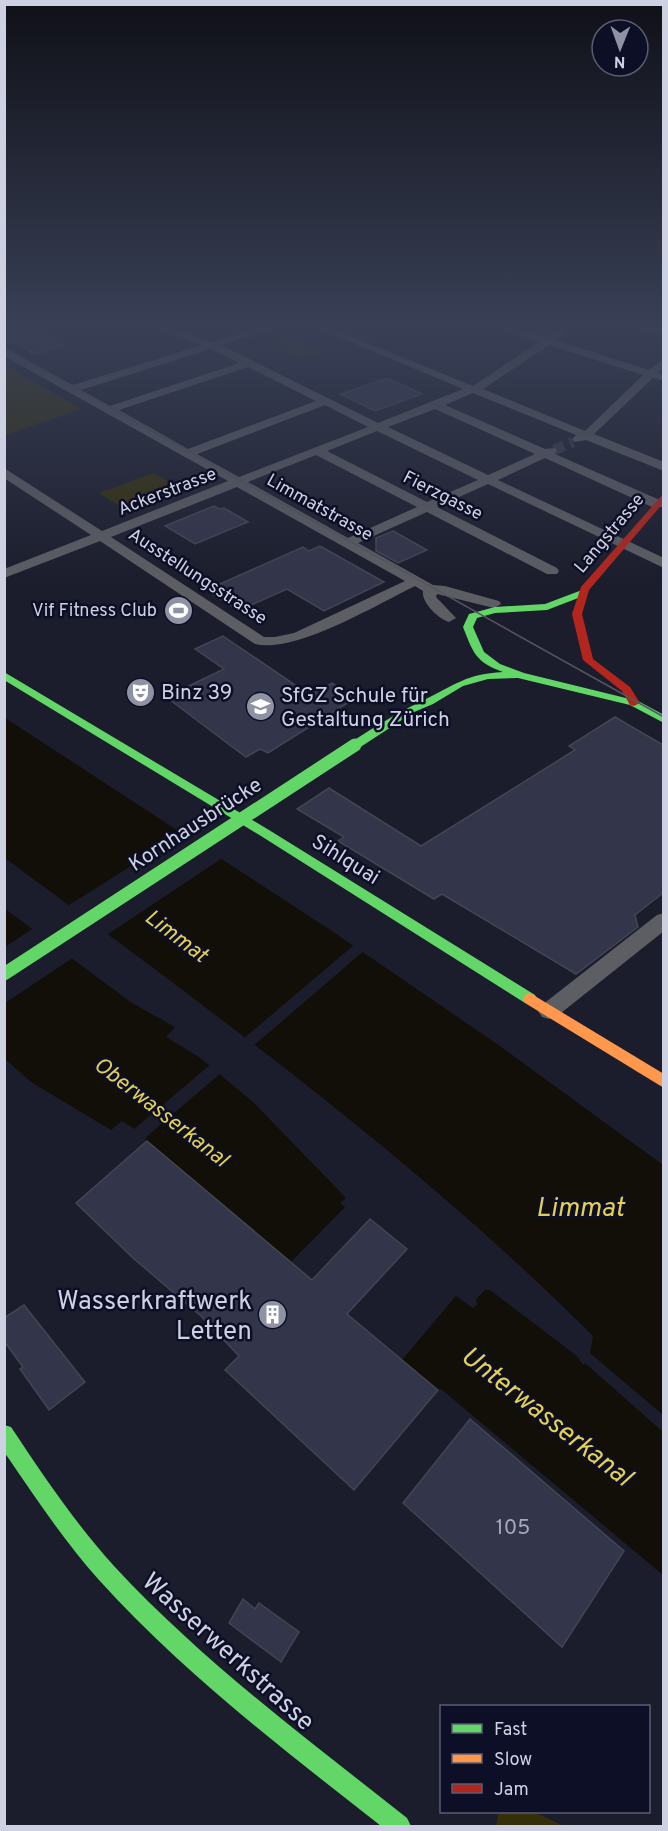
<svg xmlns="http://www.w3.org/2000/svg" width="668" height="1831" font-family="Overpass,sans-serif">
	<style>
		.green { fill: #342f09 }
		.water { fill: #110f07 }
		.pier { fill: #1b1d2c }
		.building { fill: #33354a; stroke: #434551; stroke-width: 1.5 }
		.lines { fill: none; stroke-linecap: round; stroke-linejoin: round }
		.street-tunnel { stroke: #363847; stroke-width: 11; stroke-dasharray: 11 6; stroke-linecap: butt }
		.street { fill: #5d5e64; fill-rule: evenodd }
		.fast { fill: #63d668; fill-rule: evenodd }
		.slow { fill: #ff974d; fill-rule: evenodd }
		.jam { fill: #b3261e; fill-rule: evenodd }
		.tram { stroke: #545660; stroke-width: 1.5 }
		.fast-bridge { stroke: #63d668; stroke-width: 13 }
		.labels { text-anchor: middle; stroke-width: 5; stroke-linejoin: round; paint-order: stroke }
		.far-street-label { font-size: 18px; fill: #cdd1e2; stroke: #0d0f27 }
		.far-poi-label { font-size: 18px; fill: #cdd1e2; stroke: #0d0f27; text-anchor: end }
		.poi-label { font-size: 21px; fill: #cdd1e2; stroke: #0d0f27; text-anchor: start }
		.street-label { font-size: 21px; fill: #cdd1e2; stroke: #0d0f27 }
		.near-number-label { font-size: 21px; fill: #a6aabc }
		.water-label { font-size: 22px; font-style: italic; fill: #e4d150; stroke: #0d0f27 }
		.near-poi-label { font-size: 26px; fill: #cdd1e2; stroke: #0d0f27; text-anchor: end }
		.near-street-label { font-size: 26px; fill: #cdd1e2; stroke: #0d0f27 }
		.near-water-label { font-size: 27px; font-style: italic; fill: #e4d150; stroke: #0d0f27 }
	</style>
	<rect width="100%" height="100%" fill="#1b1d2c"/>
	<g class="green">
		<polygon points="295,340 321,352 299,359 274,347"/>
		<polygon points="5,365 81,409 5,435"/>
		<polygon points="154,473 181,489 126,510 99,493"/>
		<polygon points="499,1812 534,1812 564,1826 496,1826"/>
	</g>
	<g class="water">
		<path d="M5,718l324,211 168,115 166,121v250l-73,-62 3,-17c-179,-179 -386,-328 -588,-478z"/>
		<polygon points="4,908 132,1003 175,1027 166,1037 199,1057 253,1102 346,1198 340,1203 345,1207 291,1262 149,1142 145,1140 147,1137 122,1121 111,1130 31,1082 5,1059"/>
		<polygon points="485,1290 490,1290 577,1356 583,1365 585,1363 663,1432 663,1575 441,1389 438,1390 402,1360 456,1296 473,1308 477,1305 476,1299"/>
	</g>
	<g class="pier">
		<polygon points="185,832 224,857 105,936 66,907"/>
		<polygon points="35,927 74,957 5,1003 5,947"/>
		<polygon points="355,944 365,950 252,1047 242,1040"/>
		<polygon points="211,1064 222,1072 145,1138 134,1129"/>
	</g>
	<g class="building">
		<polygon points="4,328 30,328 63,346 35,354 4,337"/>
		<polygon points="387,378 422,394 375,411 340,394"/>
		<polygon points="214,506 219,509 224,508 248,522 195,544 165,526"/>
		<polygon points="393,531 427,550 398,563 376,551 376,538"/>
		<polygon points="320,546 384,582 324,611 287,589 249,606 247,605 236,609 206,590 303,547 309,551"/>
		<polygon points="223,636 310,695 332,683 357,697 268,753 260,749 246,757 166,697 224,669 195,649"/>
		<polygon points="615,717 663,745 663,893 635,915 638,927 576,974 442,894 434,899 338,841 344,837 297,809 329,788 421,846 575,750 569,746"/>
		<polygon points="147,1141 312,1280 370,1219 407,1249 347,1314 438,1390 354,1490 225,1370 239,1356 201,1316 133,1258 76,1203"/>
		<polygon points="24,1305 85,1382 49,1410 20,1369 23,1367 4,1341 4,1318"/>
		<polygon points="470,1419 624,1551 562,1647 403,1503"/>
		<polygon points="243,1599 255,1609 259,1603 299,1632 281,1662 229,1623"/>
	</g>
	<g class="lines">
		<polyline class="street-tunnel" points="554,450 573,442"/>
		<g class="street">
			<path d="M158,328h14l40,14 44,-14h15l-1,2 -49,15 157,78 85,-34 -146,-61h13l143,58 66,-44 -38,-14h15l30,9 14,-9h11l-16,12 94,30 15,-12v9l-6,6 6,1v7l-11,-3 -59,56 70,28v9l-78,-31 -12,2 -2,-3 4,-4 -103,-42 -28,12 100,44 10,-1 2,3 -2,3 107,47 1,3 -1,3h-10l-107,-49 -47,22 166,78v10l-176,-84 -51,23 120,61 2,3 -2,3h-10l-120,-62 -69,31 75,42 12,1 54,15 2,3 -7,4 -57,-14 -1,3 20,21 -7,4c-11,-3 -28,-20 -26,-31l-8,-5c-39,19 -120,68 -160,58l-155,-103 -96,37v-9l87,-34 -87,-57v-10l98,63 126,-50 -224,-125v-8l69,37 129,-40zM549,345l94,30 -58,56 -102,-42zM211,349l28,14 -129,43 -29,-16zM248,367l68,34 -128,48 -69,-39zM325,405l43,22 -129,50 -42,-23zM435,409l100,45 -47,21 -100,-48zM377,431l101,49 -51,22 -100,-51zM316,455l101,52 -69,31 -100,-56zM237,487l168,94 -111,52 -19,4h-11l-153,-100z"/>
			<polygon points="637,328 664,328 664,334 642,331"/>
			<polygon points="664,913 664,931 556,1017 549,1019 542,1017 538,1011 542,1005 657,915"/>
		</g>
		<g class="fast">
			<path d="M582,590l5,3 -1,2 -39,15 -52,3 -18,5 -4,9 11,25 16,12 24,9 114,28 26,14v8l-34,-18 -112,-27 -30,1 -25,7 -30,18 -19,8 -55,36h-8l-2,-3 2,-3c24,-15 47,-30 73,-42 31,-15 42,-26 79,-28 -28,-10 -30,-20 -40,-45l6,-13 26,-7 50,-3z"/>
			<polygon points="4,672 269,830 535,995 537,999 535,1003 525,1003 261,836 4,680"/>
			<path d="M4,1425l7,2c32,48 64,96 103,139 88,95 192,172 293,252l4,8h-30c-98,-77 -198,-153 -282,-246 -34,-38 -62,-80 -90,-121l-5,-7z"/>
		</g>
		<polygon class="slow" points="530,993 664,1074 664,1088 525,1003 523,999 525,995"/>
		<polygon class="jam" points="664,493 664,502 589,590 582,614 593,659 630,687 640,703 634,706 630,705 622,691 583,660 572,614 581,587"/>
		<polyline class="tram" points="4,348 664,717"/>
		<polyline class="fast-bridge" points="4,974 355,745"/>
	</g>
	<linearGradient id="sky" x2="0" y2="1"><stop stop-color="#0f1018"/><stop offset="0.56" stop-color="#394056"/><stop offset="1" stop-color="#394056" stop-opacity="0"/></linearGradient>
	<rect width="668" height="584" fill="url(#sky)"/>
	<defs>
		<symbol id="stadium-disc" viewBox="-11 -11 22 22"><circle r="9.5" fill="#8f92a2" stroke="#0d0f27"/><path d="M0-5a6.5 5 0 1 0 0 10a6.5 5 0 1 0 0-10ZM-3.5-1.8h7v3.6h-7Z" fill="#fff"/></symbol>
		<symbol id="theatre-disc" viewBox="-11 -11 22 22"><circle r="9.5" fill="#8f92a2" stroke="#0d0f27"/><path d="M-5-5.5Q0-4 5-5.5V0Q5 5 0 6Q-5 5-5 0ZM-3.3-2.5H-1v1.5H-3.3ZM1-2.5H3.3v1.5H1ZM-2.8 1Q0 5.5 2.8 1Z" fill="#fff"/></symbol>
		<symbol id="university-disc" viewBox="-11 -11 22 22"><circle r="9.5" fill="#8f92a2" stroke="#0d0f27"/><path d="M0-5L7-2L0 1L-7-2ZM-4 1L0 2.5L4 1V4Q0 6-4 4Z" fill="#fff"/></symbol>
		<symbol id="building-disc" viewBox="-11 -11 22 22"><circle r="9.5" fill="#8f92a2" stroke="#0d0f27"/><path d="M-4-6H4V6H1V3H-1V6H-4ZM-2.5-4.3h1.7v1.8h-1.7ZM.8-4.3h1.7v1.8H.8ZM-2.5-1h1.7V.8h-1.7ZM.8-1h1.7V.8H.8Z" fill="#fff"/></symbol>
	</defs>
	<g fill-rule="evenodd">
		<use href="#stadium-disc" x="162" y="594" width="33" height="33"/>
		<use href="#theatre-disc" x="124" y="676" width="33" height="33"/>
		<use href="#university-disc" x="244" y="690" width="33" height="33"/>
		<use href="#building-disc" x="256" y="1298" width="33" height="33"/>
	</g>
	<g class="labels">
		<g class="far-street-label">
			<text transform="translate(167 491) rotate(-21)" y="6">Ackerstrasse</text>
			<text transform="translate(443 495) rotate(27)" y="6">Fierzgasse</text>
			<text transform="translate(320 507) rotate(29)" y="6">Limmatstrasse</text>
			<text transform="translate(609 533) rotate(-50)" y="6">Langstrasse</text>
			<text transform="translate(198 576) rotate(33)" y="6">Ausstellungsstrasse</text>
		</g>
		<g class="far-poi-label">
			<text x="157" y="616">Vif Fitness Club</text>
		</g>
		<g class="poi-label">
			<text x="161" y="699">Binz 39</text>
			<text x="281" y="702">SfGZ Schule für<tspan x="281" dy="24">Gestaltung Zürich</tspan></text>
		</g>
		<g class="street-label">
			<text transform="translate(195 824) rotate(-33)" y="7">Kornhausbrücke</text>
			<text transform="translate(346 859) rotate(32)" y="7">Sihlquai</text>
		</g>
		<g class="near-number-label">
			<text x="513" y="1534">105</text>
		</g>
		<g class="water-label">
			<text transform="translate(177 935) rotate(37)" y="8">Limmat</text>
			<text transform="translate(162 1111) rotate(38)" y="8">Oberwasserkanal</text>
		</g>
		<g class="near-poi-label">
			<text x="252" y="1309">Wasserkraftwerk<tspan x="252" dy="30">Letten</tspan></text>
		</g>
		<g class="near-street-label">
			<text transform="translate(229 1651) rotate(42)" y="9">Wasserwerkstrasse</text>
		</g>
		<g class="near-water-label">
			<text x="580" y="1216">Limmat</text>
			<text transform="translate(547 1416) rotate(38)" y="9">Unterwasserkanal</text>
		</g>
	</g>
	<rect width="668" height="1831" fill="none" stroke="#cdd1e2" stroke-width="12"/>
	<rect x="440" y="1705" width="210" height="108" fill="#0d0f27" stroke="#5a5d72" stroke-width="1.5"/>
	<rect x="452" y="1724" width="30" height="9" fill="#63d668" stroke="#5a5d72" stroke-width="1.5"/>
	<text x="494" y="1735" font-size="18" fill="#cdd1e2">Fast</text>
	<rect x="452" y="1754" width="30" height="9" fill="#ff974d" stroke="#5a5d72" stroke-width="1.5"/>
	<text x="494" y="1765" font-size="18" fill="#cdd1e2">Slow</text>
	<rect x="452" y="1784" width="30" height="9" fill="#b3261e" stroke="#5a5d72" stroke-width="1.5"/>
	<text x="494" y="1795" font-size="18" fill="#cdd1e2">Jam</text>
	<g transform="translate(620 48) rotate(181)"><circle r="28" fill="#0d0f27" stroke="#5a5d72" stroke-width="1.5"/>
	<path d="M0-4.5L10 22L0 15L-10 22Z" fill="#8f92a2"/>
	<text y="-9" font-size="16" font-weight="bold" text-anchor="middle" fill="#cdd1e2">N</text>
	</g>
</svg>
